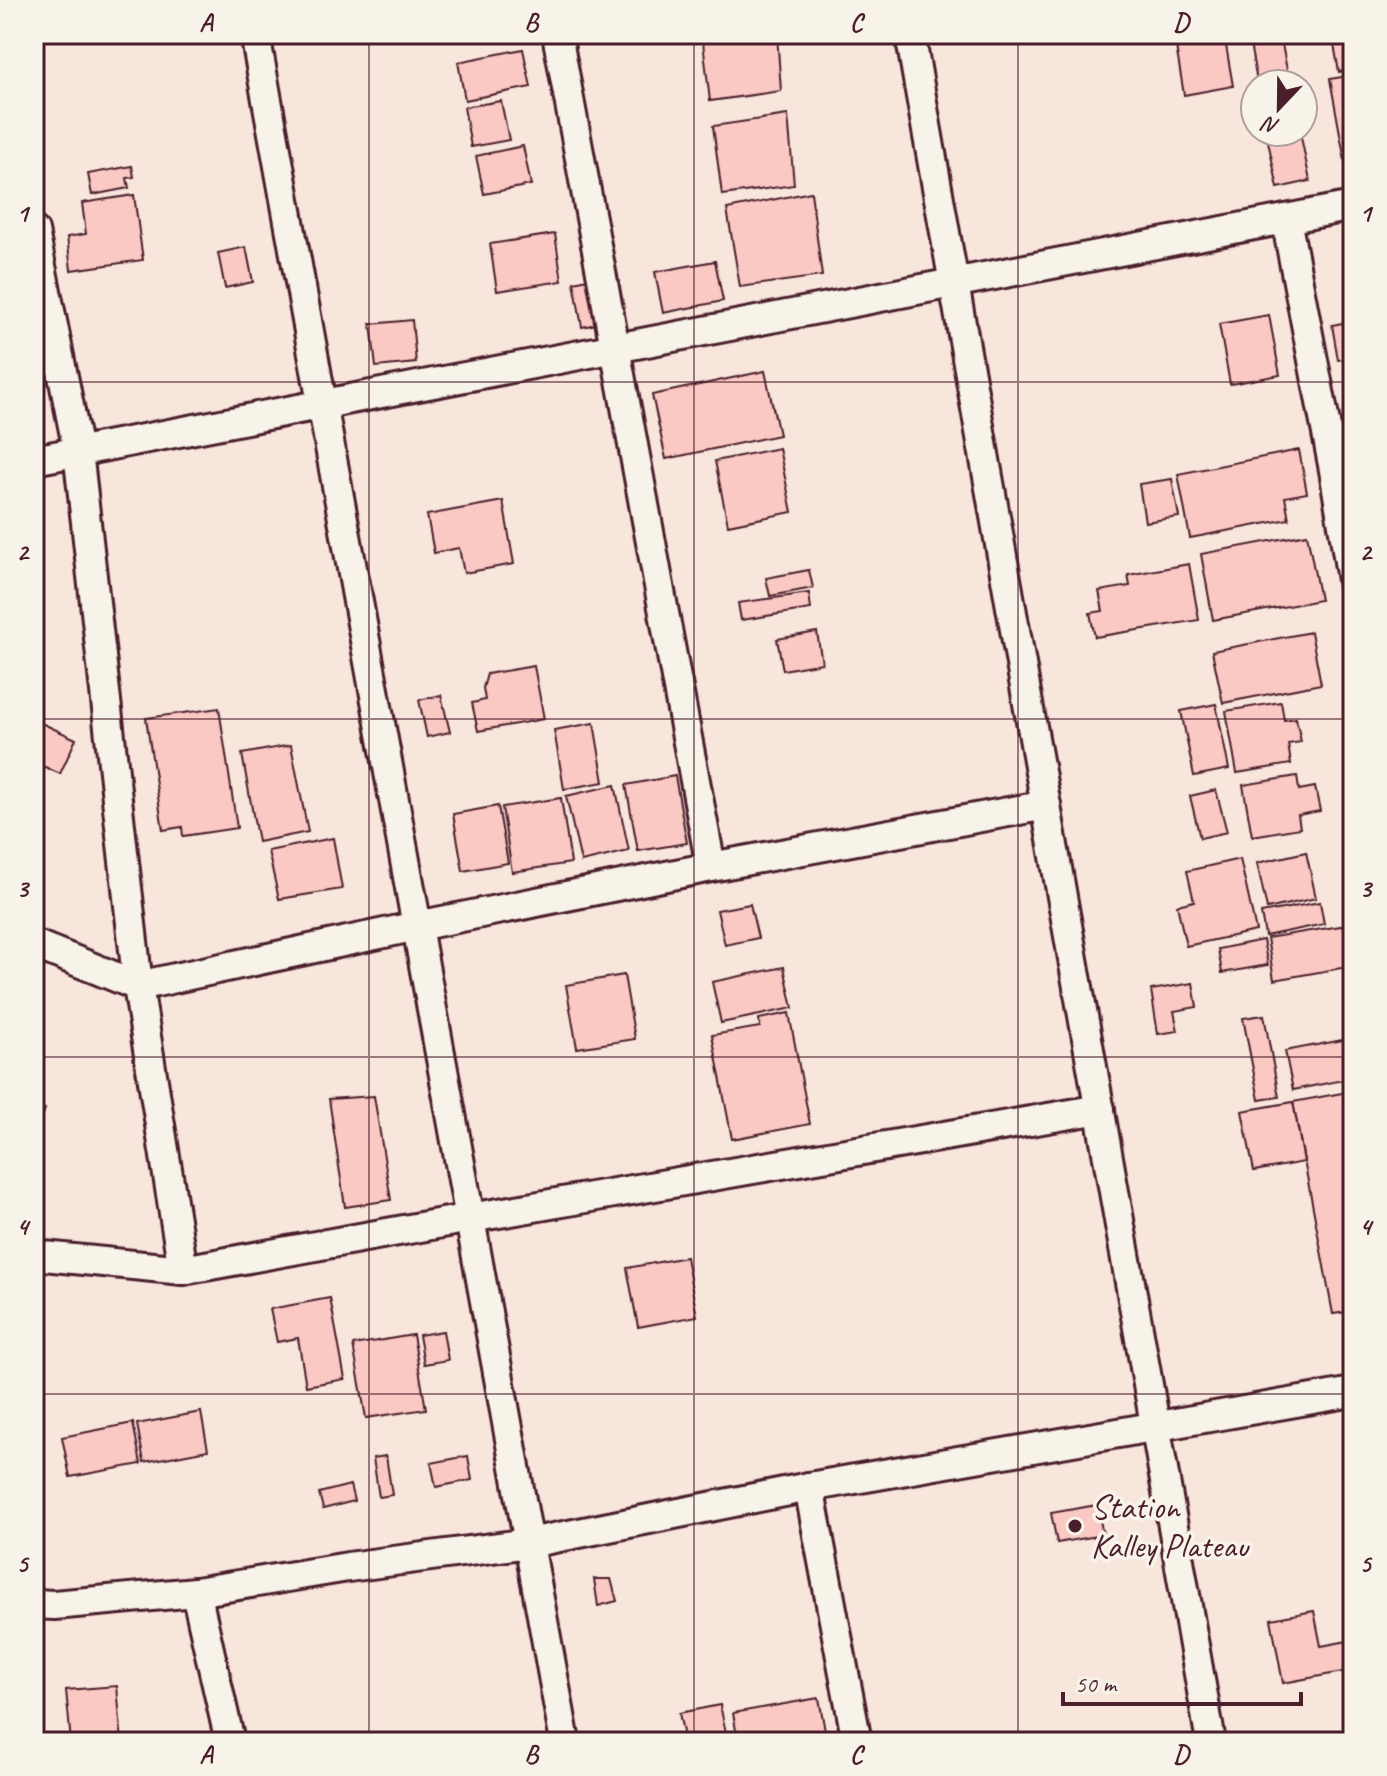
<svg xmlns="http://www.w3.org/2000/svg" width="1387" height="1776" font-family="Caveat,sans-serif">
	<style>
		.building { fill: #fac9c3; stroke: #4a1f2b; stroke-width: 2 }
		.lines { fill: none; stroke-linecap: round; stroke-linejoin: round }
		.street-casing { stroke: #4a1f2b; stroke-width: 34 }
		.street { stroke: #f7f3e8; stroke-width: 28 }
		.grid { fill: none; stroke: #4a1f2b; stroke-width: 2; stroke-opacity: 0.55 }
		.poi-dot { fill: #4a1f2b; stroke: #f7f3e8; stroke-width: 3 }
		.labels { text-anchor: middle; stroke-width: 7; stroke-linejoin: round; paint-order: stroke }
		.poi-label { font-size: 34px; fill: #4a1f2b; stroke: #f7f3e8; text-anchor: start }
		.neatline { fill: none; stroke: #4a1f2b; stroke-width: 3 }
		.grid-label { font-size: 26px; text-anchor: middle; font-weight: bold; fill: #4a1f2b }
	</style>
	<rect width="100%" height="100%" fill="#f8e6dd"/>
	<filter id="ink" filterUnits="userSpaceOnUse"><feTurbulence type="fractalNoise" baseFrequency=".0125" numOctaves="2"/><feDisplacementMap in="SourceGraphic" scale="16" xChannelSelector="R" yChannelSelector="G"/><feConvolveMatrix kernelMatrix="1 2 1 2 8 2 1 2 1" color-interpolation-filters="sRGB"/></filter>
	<g filter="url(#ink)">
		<g class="building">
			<polygon points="702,34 777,34 781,91 710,101"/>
			<polygon points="1174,34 1224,34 1233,86 1184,95"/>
			<polygon points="1248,34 1280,34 1288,75 1257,81"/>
			<polygon points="1353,36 1353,69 1339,72 1333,39"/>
			<polygon points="523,49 531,87 465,100 458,62"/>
			<polygon points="1353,75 1353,193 1351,194 1330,79"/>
			<polygon points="501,101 509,140 471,147 464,107"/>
			<polygon points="788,115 794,185 722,195 713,126"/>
			<polygon points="1266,132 1300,132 1310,181 1278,188"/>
			<polygon points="523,146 531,185 484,194 476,156"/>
			<polygon points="132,166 134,177 127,178 129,188 92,195 88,174"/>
			<polygon points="811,192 822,276 740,287 727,209"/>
			<polygon points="134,195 143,260 71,270 67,237 86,234 82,203"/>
			<polygon points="555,234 562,281 497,291 490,244"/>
			<polygon points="246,247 253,282 225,288 218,253"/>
			<polygon points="715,261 723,301 663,313 655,272"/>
			<polygon points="592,278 601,323 582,327 574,282"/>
			<polygon points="1269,315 1280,375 1230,384 1219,324"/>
			<polygon points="412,320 416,363 376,367 371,324"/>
			<polygon points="1353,321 1353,358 1338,360 1332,325"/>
			<polygon points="765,371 779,435 666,459 652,395"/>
			<polygon points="779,448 792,512 728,525 715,461"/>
			<polygon points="1299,450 1307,493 1285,497 1289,519 1190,538 1178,474"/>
			<polygon points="1172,479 1179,517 1145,522 1139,484"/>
			<polygon points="503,501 514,564 464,573 459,548 434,553 427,515"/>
			<polygon points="1307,534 1320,600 1213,620 1201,554"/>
			<polygon points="1189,564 1199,620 1095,637 1090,613 1103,611 1099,591 1130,586 1128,575"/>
			<polygon points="809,570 813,588 770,596 766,578"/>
			<polygon points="809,593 811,609 741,620 738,603"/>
			<polygon points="817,632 822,663 783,670 777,639"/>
			<polygon points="1311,632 1321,684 1223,703 1212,651"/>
			<polygon points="534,666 544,719 478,731 472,703 485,700 483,688 487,674"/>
			<polygon points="441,695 450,732 427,737 419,700"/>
			<polygon points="1281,702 1284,720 1296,718 1301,742 1288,744 1291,764 1237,773 1226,711"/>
			<polygon points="1216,704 1229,769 1194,776 1181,711"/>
			<polygon points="219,708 237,828 183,836 182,827 163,830 146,718"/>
			<polygon points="39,722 76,739 60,774 34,762 34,732"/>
			<polygon points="594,723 604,782 564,789 554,730"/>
			<polygon points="291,745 308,832 258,842 242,754"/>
			<polygon points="675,776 687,843 638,851 626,785"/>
			<polygon points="1297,776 1299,790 1315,787 1320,811 1298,815 1300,828 1252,836 1243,785"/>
			<polygon points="615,785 629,851 581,862 566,796"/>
			<polygon points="1216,790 1227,832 1200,838 1190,796"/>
			<polygon points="561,798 571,863 512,872 502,807"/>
			<polygon points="498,806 508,863 463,871 453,814"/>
			<polygon points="333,838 342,889 279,899 268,851"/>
			<polygon points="1306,852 1316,898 1267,909 1257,863"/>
			<polygon points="1240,859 1256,931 1186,946 1177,905 1194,901 1187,871"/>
			<polygon points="1320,902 1324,924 1265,936 1261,913"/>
			<polygon points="750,904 758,938 725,945 717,910"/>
			<polygon points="1353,924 1353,966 1274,980 1267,938"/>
			<polygon points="1263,940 1268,965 1222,973 1218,949"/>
			<polygon points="784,967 793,1008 721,1023 712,982"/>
			<polygon points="624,975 635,1039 577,1048 566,985"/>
			<polygon points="1193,983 1197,1007 1174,1011 1178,1031 1158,1034 1151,990"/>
			<polygon points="789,1013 810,1124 732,1139 712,1035 760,1027 759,1019"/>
			<polygon points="1264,1015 1279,1097 1259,1100 1243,1018"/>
			<polygon points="1353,1038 1353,1078 1293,1090 1285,1051"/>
			<polygon points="1353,1091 1353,1311 1333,1314 1293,1102"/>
			<polygon points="374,1096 391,1200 345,1207 329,1099"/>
			<polygon points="1293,1102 1304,1162 1254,1171 1242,1111"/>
			<polygon points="34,1105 45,1109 34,1140"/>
			<polygon points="686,1257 697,1316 638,1327 627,1268"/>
			<polygon points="330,1298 345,1379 306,1386 298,1338 277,1342 270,1309"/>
			<polygon points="443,1331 448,1360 424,1364 419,1335"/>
			<polygon points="413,1335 426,1409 366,1418 353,1345"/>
			<polygon points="201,1412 208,1450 144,1462 137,1424"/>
			<polygon points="133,1423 141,1464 70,1477 62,1437"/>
			<polygon points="386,1456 392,1495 379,1497 373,1458"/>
			<polygon points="468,1456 472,1480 436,1487 431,1463"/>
			<polygon points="350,1485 354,1501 323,1509 319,1493"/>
			<polygon points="1097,1505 1103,1535 1057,1543 1051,1513"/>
			<polygon points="594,1579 611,1579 617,1601 598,1606"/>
			<polygon points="1314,1611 1321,1646 1353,1640 1353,1670 1283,1683 1271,1619"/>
			<polygon points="117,1686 122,1742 71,1742 66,1690"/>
			<polygon points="819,1698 827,1742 738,1742 733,1713"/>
			<polygon points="720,1705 728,1742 685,1742 679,1713"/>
		</g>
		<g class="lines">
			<defs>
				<g id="street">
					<polyline points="255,34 565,1742"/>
					<polyline points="557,34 711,867"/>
					<polyline points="910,34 1211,1742"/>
					<polyline points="1286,219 1334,470 1353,586"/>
					<polyline points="34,231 78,451 138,986 183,1270"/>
					<polyline points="34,460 1353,206"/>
					<polyline points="34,944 138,986 417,926 711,867 1046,805"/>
					<polyline points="34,1255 183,1270 470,1218 1100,1109"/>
					<polyline points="809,1487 857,1742"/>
					<polyline points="196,1592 230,1742"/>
					<polyline points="34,1604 54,1605 196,1592 348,1567 529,1543 809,1487 1353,1392"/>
				</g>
			</defs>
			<use href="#street" class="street-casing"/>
			<use href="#street" class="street"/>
		</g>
	</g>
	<path class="grid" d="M369,34v1708M694,34v1708M1018,34v1708M34,382h1319M34,719h1319M34,1057h1319M34,1394h1319"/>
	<circle class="poi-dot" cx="1075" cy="1526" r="8"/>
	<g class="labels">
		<g class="poi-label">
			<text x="1091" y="1518">Station<tspan x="1091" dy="39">Kalley Plateau</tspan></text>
		</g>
	</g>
	<rect width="1387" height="1776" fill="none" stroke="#f7f3e8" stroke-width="88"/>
	<g transform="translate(1279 108) rotate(202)"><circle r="38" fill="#f7f3e8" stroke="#b29e9c" stroke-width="2"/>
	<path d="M0-6L14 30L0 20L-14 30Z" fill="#4a1f2b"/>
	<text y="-12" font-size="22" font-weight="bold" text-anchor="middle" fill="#4a1f2b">N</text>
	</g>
	<path d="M1063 1692v12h238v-12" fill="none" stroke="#4a1f2b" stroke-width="4"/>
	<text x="1075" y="1692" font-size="24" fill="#4a1f2b" stroke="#f7f3e8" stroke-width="6" paint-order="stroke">50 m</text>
	<rect x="44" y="44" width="1299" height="1688" class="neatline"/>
	<g class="grid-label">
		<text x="206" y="31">A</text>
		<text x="531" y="31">B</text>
		<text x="856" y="31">C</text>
		<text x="1181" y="31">D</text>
		<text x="22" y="222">1</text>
		<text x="1365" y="222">1</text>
		<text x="22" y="560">2</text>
		<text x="1365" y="560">2</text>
		<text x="22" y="897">3</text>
		<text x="1365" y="897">3</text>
		<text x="22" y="1235">4</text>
		<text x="1365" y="1235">4</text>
		<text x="22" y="1572">5</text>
		<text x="1365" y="1572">5</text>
		<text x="206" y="1763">A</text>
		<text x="531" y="1763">B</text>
		<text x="856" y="1763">C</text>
		<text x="1181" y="1763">D</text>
	</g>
</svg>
